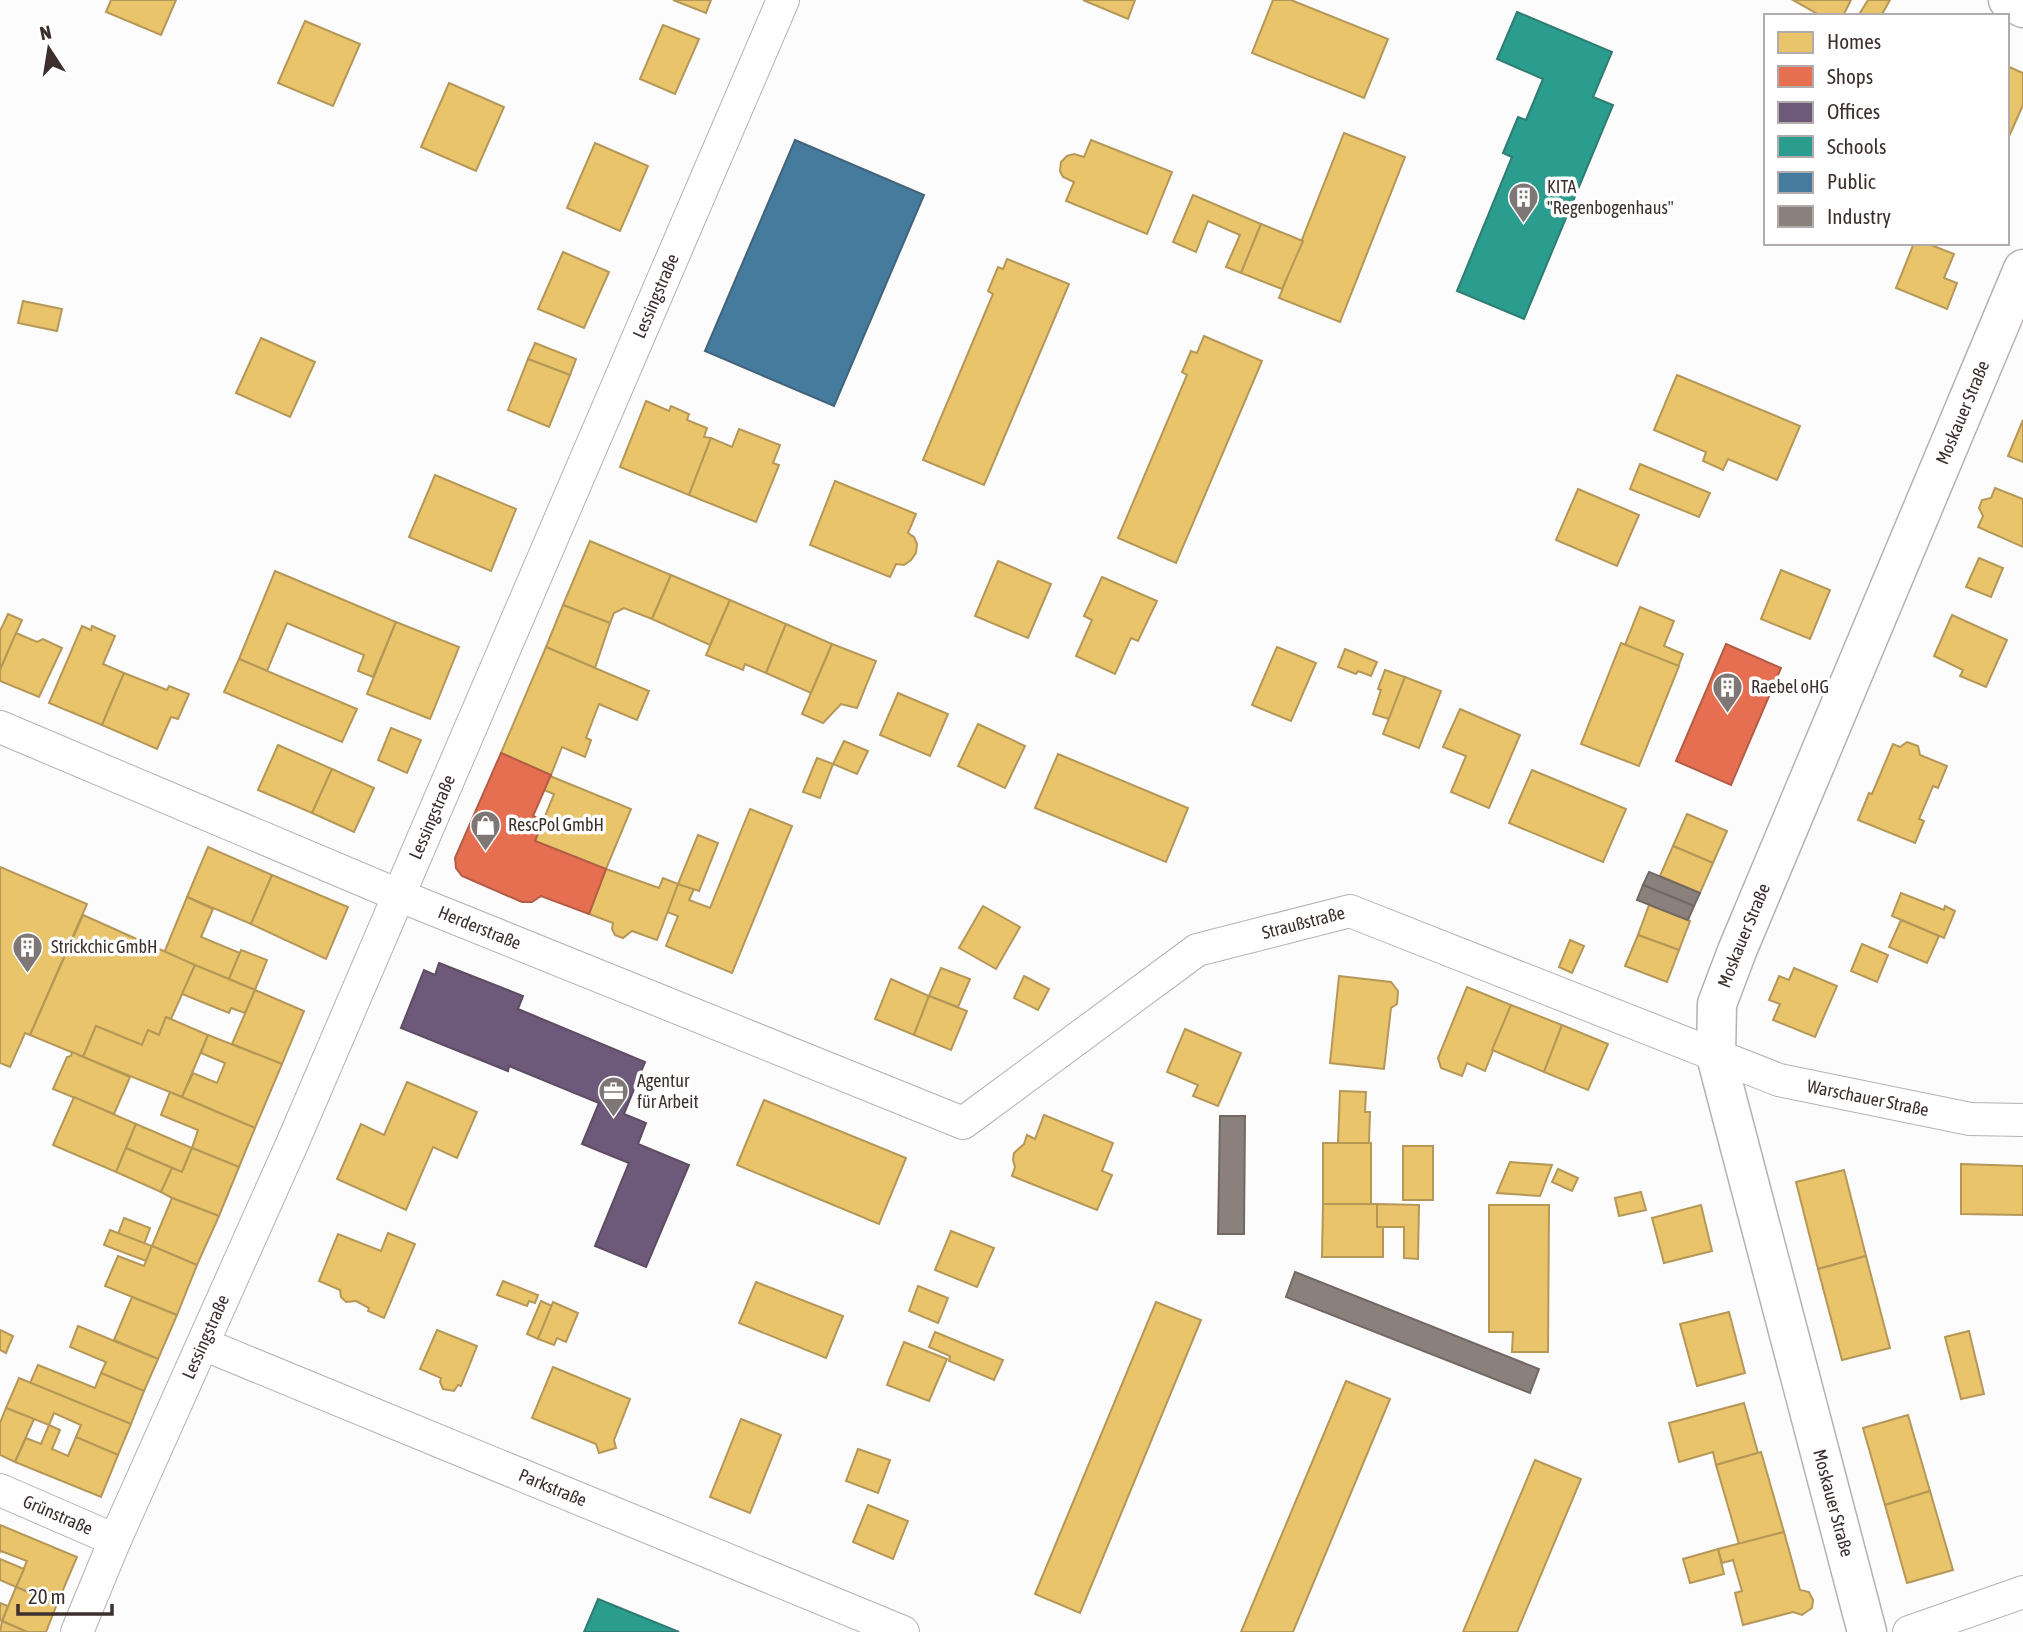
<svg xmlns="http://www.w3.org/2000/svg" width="2023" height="1632" font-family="'Asap Condensed',sans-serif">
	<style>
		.homes { fill: #e9c46a; stroke: #b59758; stroke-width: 2 }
		.shops { fill: #e76f51; stroke: #b45c46; stroke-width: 2 }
		.offices { fill: #6d597a; stroke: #5e4c63; stroke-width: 2 }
		.schools { fill: #2a9d8f; stroke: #2f7c72; stroke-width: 2 }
		.public { fill: #457b9d; stroke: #42647b; stroke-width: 2 }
		.industry { fill: #8a817c; stroke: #736864; stroke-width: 2 }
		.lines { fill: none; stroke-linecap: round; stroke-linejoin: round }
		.street-casing { stroke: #b7b1b1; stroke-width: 34 }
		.secondary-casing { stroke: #b7b1b1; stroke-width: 41 }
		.street { stroke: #fff; stroke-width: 32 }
		.secondary { stroke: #fff; stroke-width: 38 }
		.labels { text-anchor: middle; stroke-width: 7; stroke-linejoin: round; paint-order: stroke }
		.poi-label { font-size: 18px; fill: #3c2f2d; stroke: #fff; text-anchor: start }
		.street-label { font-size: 18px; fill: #3c2f2d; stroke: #fff }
	</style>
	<rect width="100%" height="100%" fill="#fcfcfc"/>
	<g class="homes">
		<polygon points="111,0 176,0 161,35 106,12"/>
		<polygon points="673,0 711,0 706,13"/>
		<polygon points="1083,0 1135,0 1128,19"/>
		<polygon points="1273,0 1291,0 1388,39 1364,98 1252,53"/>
		<polygon points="1793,0 1851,0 1843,16 1821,16"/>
		<polygon points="1868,0 1890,0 1881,16 1865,16 1860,13"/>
		<polygon points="305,21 360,44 333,106 278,83"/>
		<polygon points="663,25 699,39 675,94 640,79"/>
		<polygon points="2007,66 2023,73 2023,105 2007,141"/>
		<polygon points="449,83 504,107 476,171 421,147"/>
		<polygon points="1344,133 1405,157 1340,322 1279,298"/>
		<polygon points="1091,140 1172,172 1147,234 1066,201 1074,182 1063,177 1060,171 1061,162 1067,156 1074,154 1084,157"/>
		<polygon points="595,143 648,166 620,231 567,208"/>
		<polygon points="1193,195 1261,224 1241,273 1226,267 1240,235 1208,221 1196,252 1173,242"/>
		<polygon points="1261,224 1303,241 1282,289 1241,273"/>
		<polygon points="1914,243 1926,243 1954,254 1944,278 1957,283 1947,309 1896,288"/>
		<polygon points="563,252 609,272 584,328 538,309"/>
		<polygon points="1007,259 1069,284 984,485 923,460 993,294 988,291 998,267 1003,269"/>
		<polygon points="23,301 62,309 57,331 18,323"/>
		<polygon points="1204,336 1262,361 1176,563 1118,538 1187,375 1182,372 1191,351 1197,353"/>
		<polygon points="261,338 315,362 290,417 236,393"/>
		<polygon points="535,343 576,359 570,375 528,359"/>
		<polygon points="528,359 570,375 549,427 508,410"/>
		<polygon points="1677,375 1800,426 1777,480 1728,459 1723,470 1703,461 1706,452 1654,430"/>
		<polygon points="646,401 669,411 671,406 689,414 687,420 707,428 704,437 711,438 689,495 620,467"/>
		<polygon points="2023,420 2023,462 2008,456"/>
		<polygon points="739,429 780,445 773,463 779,465 756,522 689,495 711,438 732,447"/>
		<polygon points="1640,464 1710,493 1699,517 1630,489"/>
		<polygon points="435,475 516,509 491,571 409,537"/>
		<polygon points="835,481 916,514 908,533 914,537 917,544 916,553 911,560 904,565 896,564 890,577 810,545"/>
		<polygon points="1995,488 2023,499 2023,547 1978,527 1983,516 1979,508 1982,500 1991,498"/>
		<polygon points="1578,489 1639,515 1617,566 1556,540"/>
		<polygon points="590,541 671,575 652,619 624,608 614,613 610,623 563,605"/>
		<polygon points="1979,558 2003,568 1991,597 1966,587"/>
		<polygon points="998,561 1051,584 1028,638 975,616"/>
		<polygon points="1781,570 1830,590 1810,639 1761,619"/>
		<polygon points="275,571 396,622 373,677 358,671 364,655 287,623 267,671 239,659"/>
		<polygon points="671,575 730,600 710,645 652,619"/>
		<polygon points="1102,577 1157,601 1138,641 1131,638 1115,674 1076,656 1092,620 1084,616"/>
		<polygon points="730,600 786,624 766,673 745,664 743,670 706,655"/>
		<polygon points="563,605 610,623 595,668 546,647"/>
		<polygon points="1640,607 1674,621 1664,646 1683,654 1678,667 1625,645"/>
		<polygon points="8,614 22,620 0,670 0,631"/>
		<polygon points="1952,615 2007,640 1986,687 1960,676 1963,670 1934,656"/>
		<polygon points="396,622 459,647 430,719 367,694"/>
		<polygon points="786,624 832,644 811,693 766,673"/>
		<polygon points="82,626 91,630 92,626 115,636 103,664 124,673 102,725 49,703"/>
		<polygon points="16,633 37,642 43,639 62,648 39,697 0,681 0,670"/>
		<polygon points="1621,643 1679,666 1639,766 1581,744"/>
		<polygon points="832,644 876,661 857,708 841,704 823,723 802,714"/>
		<polygon points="546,647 649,691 637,720 599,704 586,738 591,740 585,757 562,747 551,775 501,753"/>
		<polygon points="1277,647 1316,663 1291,721 1252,705"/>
		<polygon points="1345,649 1377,662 1371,676 1358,671 1356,674 1338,667"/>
		<polygon points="239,659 357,709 342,742 224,692"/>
		<polygon points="1385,670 1405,677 1389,719 1373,714 1381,690 1378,689"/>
		<polygon points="124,673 167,690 169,686 189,694 178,719 171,717 157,749 102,725"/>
		<polygon points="1405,677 1441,691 1419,748 1383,734"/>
		<polygon points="898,693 948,714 930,756 880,735"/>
		<polygon points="1460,709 1520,735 1489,808 1451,792 1466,756 1443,747"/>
		<polygon points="978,724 1025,746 1005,788 958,766"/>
		<polygon points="391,728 421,740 407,773 378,760"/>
		<polygon points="844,741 868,751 857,774 833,764"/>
		<polygon points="1907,742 1918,746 1920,755 1947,766 1938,788 1933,786 1919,819 1924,821 1915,843 1858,820 1869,793 1872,794 1893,744 1900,747"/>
		<polygon points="278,745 332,769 312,813 258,790"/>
		<polygon points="1058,754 1188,808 1166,862 1035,808"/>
		<polygon points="817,758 833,764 820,798 803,792"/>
		<polygon points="332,769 374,788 354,832 312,813"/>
		<polygon points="1532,770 1626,809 1603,862 1509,823"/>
		<polygon points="550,776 631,809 606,869 535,841 554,794 544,790"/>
		<polygon points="750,809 792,826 732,973 666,946 678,916 667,912 678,884 694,889 689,900 710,908"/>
		<polygon points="1687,814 1727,831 1713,863 1673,846"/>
		<polygon points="698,835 718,843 699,891 678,884"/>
		<polygon points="1673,846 1713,863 1700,893 1660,876"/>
		<polygon points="208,847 272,875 251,924 187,897"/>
		<polygon points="0,867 87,904 30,1035 25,1033 10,1067 0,1063"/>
		<polygon points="606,869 659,888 663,878 678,884 657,940 632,931 623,938 615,935 612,929 613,923 589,914"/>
		<polygon points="272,875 348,907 326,959 251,924"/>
		<polygon points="1901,893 1944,910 1945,906 1955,911 1944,938 1892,916"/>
		<polygon points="187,897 213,909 201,937 240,953 229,979 164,953"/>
		<polygon points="1649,905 1690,921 1679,950 1638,935"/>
		<polygon points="983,906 1020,927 996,969 959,948"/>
		<polygon points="83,915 195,965 171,1019 166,1017 159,1035 148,1030 142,1045 96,1026 83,1057 30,1035"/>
		<polygon points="1901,920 1939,936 1927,963 1889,947"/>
		<polygon points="1638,935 1679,950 1667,982 1625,966"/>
		<polygon points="1570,940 1584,946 1572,973 1559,967"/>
		<polygon points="1862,944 1888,955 1877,982 1851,971"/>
		<polygon points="241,950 267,960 255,990 229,979"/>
		<polygon points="195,965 255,990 245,1013 231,1008 229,1013 182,994"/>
		<polygon points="941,968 970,979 958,1007 929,996"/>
		<polygon points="1794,968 1837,986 1815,1037 1773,1020 1780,1004 1769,1000 1779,976 1789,980"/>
		<polygon points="1024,976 1049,989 1038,1010 1014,998"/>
		<polygon points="1339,976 1391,982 1398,991 1397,1004 1391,1008 1384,1069 1330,1063"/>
		<polygon points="891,979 929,996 914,1035 875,1019"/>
		<polygon points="1467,987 1511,1005 1485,1071 1467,1063 1462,1076 1441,1068 1438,1058"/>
		<polygon points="255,990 304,1011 282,1064 232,1044"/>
		<polygon points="929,996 967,1011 951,1050 914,1035"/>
		<polygon points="1511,1005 1562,1025 1544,1072 1492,1050"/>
		<polygon points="166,1017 208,1035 182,1097 83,1057 96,1026 142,1045 148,1030 159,1035"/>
		<polygon points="1562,1025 1608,1044 1588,1090 1544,1072"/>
		<polygon points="1185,1029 1241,1053 1218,1106 1193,1096 1198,1085 1167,1072"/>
		<polygon points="208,1035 282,1064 255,1128 182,1097 193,1073 217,1083 225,1063 201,1053"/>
		<polygon points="72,1052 130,1077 114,1114 53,1089 67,1057 71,1056"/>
		<polygon points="407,1082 477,1112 457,1158 433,1147 406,1210 337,1179 361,1124 384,1135"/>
		<polygon points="1340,1091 1366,1092 1365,1112 1370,1112 1369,1143 1338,1143"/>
		<polygon points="170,1092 255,1128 239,1167 192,1148 198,1130 161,1115"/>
		<polygon points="74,1097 136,1124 116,1172 53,1145"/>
		<polygon points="764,1100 906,1158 879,1224 737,1165"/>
		<polygon points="1044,1115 1113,1143 1102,1171 1112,1175 1097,1210 1012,1176 1015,1167 1013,1160 1014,1153 1024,1144 1027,1135 1035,1139"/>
		<polygon points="136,1124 192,1148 182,1172 126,1148"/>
		<polygon points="1323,1143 1371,1143 1371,1205 1323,1204"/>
		<rect x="1403" y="1146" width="30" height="54"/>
		<polygon points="126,1148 172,1168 161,1192 116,1172"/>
		<polygon points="192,1148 239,1167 219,1216 172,1198 161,1192 172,1168 182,1172"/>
		<polygon points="1510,1162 1552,1165 1540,1196 1497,1193"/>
		<polygon points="1961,1164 2023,1166 2023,1215 1961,1214"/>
		<polygon points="1558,1169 1578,1178 1572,1191 1552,1182"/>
		<polygon points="1844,1170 1866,1256 1818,1269 1796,1182"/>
		<polygon points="1641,1192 1646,1210 1619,1216 1615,1198"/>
		<polygon points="172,1198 219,1216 197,1265 152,1246"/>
		<polygon points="1323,1204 1377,1204 1377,1227 1383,1227 1383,1257 1322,1257"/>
		<polygon points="1377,1204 1419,1205 1418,1259 1404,1258 1404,1227 1377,1227"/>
		<polygon points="1489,1205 1549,1205 1548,1352 1512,1352 1513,1332 1489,1332"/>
		<polygon points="1701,1205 1712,1251 1664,1263 1652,1218"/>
		<polygon points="124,1218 150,1228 144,1244 118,1234"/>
		<polygon points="110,1230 152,1246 146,1261 104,1245"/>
		<polygon points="951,1231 994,1248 977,1287 935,1270"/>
		<polygon points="388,1233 415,1244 384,1318 368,1311 369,1308 356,1301 346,1302 341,1297 340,1290 319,1281 338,1234 381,1251"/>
		<polygon points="152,1246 197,1265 177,1315 105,1286 118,1256 144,1266"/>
		<polygon points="1866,1256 1890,1348 1842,1360 1818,1269"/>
		<polygon points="503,1281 538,1295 535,1303 529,1301 527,1306 497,1295"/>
		<polygon points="756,1282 843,1316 826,1358 739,1323"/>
		<polygon points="918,1286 948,1298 938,1323 909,1311"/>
		<polygon points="132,1297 177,1315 158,1359 114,1340"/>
		<polygon points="541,1301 552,1306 538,1339 527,1334"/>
		<polygon points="553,1302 578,1313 566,1342 557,1338 554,1345 538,1339"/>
		<polygon points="1156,1302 1201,1320 1080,1613 1035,1594"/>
		<polygon points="1729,1312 1745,1373 1697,1386 1680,1324"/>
		<polygon points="78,1326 158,1359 144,1391 101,1373 106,1362 70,1347"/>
		<polygon points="0,1330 13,1336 6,1353 0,1350"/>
		<polygon points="437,1330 477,1346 461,1386 458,1385 454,1391 443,1389 440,1382 441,1378 420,1369"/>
		<polygon points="1969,1331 1984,1394 1961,1399 1945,1337"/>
		<polygon points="935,1332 1003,1360 994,1380 949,1361 950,1356 929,1347"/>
		<polygon points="904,1342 947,1359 929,1401 887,1385"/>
		<polygon points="38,1365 95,1388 101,1373 144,1391 131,1424 30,1383"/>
		<polygon points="553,1367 630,1399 614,1440 616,1448 599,1453 596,1444 532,1418"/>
		<polygon points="19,1378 131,1424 118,1455 76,1437 81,1425 54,1413 49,1425 6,1408"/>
		<polygon points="1346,1381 1390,1399 1293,1632 1241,1632"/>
		<polygon points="1744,1403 1758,1453 1716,1465 1713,1452 1679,1462 1669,1423"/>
		<polygon points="6,1408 34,1419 15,1462 0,1455 0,1423"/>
		<polygon points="1908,1415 1930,1491 1885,1505 1863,1428"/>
		<polygon points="741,1419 781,1435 750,1513 710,1497"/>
		<polygon points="49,1425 60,1430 52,1449 68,1456 76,1437 118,1455 101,1497 15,1462 26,1438 41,1444"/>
		<polygon points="858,1449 890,1460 878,1493 846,1481"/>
		<polygon points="1761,1452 1784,1532 1739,1544 1716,1465"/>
		<polygon points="1535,1460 1581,1479 1517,1632 1463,1632"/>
		<polygon points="1930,1491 1953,1570 1907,1583 1885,1505"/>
		<polygon points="868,1505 908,1521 893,1559 853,1542"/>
		<polygon points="0,1525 77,1557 57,1604 16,1587 27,1561 1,1551 0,1552"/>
		<polygon points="1784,1532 1800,1590 1809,1592 1813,1600 1812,1608 1802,1615 1793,1612 1743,1625 1735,1593 1742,1591 1733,1560 1722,1563 1718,1549"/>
		<polygon points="1718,1549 1724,1574 1690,1583 1683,1559"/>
		<polygon points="0,1559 24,1569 16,1587 0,1580"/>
		<polygon points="16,1587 57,1604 46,1632 27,1632 2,1621"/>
		<polygon points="0,1603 8,1606 2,1621 0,1620"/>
		<polygon points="2,1621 27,1632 0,1632"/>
	</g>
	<g class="shops">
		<polygon points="1726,644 1781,668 1731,785 1676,761"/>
		<polygon points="501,753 551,775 533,816 543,820 535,841 606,869 589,914 541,896 532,902 522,902 462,876 456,868 455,858"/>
	</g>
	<polygon class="offices" points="439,963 523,996 518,1009 645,1062 624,1114 646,1123 638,1144 689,1165 646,1267 595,1246 629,1163 582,1144 599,1103 509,1066 508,1071 401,1028 424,970 435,975"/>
	<g class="schools">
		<polygon points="1517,12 1612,52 1593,97 1613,105 1524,319 1457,291 1512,157 1503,153 1518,117 1526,120 1543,79 1497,59"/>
		<polygon points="598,1599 679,1632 584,1632"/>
	</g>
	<polygon class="public" points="795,140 924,195 834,406 705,351"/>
	<g class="industry">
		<polygon points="1649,872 1700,893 1694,906 1643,885"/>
		<polygon points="1643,885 1694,906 1688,920 1637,900"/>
		<polygon points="1220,1116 1245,1116 1244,1234 1218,1234"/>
		<polygon points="1295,1272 1539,1369 1530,1393 1286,1297"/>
	</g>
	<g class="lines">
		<defs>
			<g id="street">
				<path id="s1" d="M0,727l398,168 565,228 234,-173 153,-39 429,169 191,39 53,1"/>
				<path id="s2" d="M203,1344l700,288"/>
				<path id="s3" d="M0,1490l115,50"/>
				<path id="s4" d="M77,1632l38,-92 177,-396 491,-1144"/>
				<polyline points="1909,1632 2023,1592"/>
			</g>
			<g id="secondary">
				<polyline points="2008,0 2023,8"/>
				<path id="s5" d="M1867,1632l-151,-576 1,-52 20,-53 286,-682"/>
			</g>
		</defs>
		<use href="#street" class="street-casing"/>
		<use href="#secondary" class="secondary-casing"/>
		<use href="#street" class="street"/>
		<use href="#secondary" class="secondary"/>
	</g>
	<defs>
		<symbol id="building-pin" viewBox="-11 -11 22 30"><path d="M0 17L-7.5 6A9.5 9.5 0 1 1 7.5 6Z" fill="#7f7775" stroke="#fff"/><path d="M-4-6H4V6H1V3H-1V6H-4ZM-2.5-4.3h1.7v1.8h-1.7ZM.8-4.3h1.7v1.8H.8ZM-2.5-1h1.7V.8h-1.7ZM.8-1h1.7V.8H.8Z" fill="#fff"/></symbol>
		<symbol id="shop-pin" viewBox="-11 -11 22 30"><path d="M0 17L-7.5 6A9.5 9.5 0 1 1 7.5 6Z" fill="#7f7775" stroke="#fff"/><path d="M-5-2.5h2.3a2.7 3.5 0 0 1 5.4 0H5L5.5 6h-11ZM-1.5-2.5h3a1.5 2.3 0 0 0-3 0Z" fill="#fff"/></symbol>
		<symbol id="office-pin" viewBox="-11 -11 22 30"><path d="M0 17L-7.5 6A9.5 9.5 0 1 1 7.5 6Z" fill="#7f7775" stroke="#fff"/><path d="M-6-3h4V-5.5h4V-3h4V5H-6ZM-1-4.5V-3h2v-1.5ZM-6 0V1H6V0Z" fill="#fff"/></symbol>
	</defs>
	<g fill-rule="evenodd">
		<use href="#building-pin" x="1506" y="180" width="35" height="47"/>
		<use href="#building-pin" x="1710" y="670" width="35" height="47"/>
		<use href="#shop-pin" x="468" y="808" width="35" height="47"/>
		<use href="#building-pin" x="10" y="930" width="35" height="47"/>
		<use href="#office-pin" x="596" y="1074" width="35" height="47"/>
	</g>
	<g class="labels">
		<g class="poi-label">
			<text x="1547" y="193">KITA<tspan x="1547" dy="21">"Regenbogenhaus"</tspan></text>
			<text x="1751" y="693">Raebel oHG</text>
			<text x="508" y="831">RescPol GmbH</text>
			<text x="51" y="953">Strickchic GmbH</text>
			<text x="637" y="1087">Agentur<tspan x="637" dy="21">für Arbeit</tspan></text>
		</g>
		<g class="street-label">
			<text dy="6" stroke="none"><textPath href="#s4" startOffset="1456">Lessingstraße</textPath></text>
			<text dy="6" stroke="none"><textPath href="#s5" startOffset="1288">Moskauer Straße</textPath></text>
			<text dy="6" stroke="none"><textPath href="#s4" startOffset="889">Lessingstraße</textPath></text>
			<text dy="6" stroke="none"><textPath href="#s1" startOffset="1442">Straußstraße</textPath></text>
			<text dy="6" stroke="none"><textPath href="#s1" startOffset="520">Herderstraße</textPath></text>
			<text dy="6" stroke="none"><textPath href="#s5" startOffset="721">Moskauer Straße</textPath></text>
			<text dy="6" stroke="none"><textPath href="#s1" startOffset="2042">Warschauer Straße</textPath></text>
			<text dy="6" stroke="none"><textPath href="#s4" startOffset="322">Lessingstraße</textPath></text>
			<text dy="6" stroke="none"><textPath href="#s2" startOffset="378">Parkstraße</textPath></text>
			<text transform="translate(1833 1503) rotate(75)" y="6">Moskauer Straße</text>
			<text dy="6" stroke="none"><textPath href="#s3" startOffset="63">Grünstraße</textPath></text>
		</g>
	</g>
	<rect x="1764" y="14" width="245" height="231" fill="#ffffff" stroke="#b1acab" stroke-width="2"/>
	<rect x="1778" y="32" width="35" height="21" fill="#e9c46a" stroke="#b1acab" stroke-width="2"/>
	<text x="1827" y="49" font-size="21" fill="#3c2f2d">Homes</text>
	<rect x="1778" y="66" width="35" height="21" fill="#e76f51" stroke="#b1acab" stroke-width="2"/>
	<text x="1827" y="84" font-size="21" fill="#3c2f2d">Shops</text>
	<rect x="1778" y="102" width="35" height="21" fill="#6d597a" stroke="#b1acab" stroke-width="2"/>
	<text x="1827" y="119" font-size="21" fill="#3c2f2d">Offices</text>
	<rect x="1778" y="136" width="35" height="21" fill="#2a9d8f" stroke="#b1acab" stroke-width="2"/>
	<text x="1827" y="154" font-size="21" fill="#3c2f2d">Schools</text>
	<rect x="1778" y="172" width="35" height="21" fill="#457b9d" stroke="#b1acab" stroke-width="2"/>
	<text x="1827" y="189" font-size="21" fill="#3c2f2d">Public</text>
	<rect x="1778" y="206" width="35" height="21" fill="#8a817c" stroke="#b1acab" stroke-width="2"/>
	<text x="1827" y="224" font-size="21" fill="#3c2f2d">Industry</text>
	<g transform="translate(49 49) rotate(348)" stroke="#ffffff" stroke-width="5" paint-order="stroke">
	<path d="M0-5L12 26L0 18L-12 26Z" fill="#3c2f2d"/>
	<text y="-10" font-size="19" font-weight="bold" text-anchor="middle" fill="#3c2f2d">N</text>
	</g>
	<path d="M18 1604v10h94v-10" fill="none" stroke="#3c2f2d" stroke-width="3.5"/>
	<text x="28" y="1604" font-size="21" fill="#3c2f2d" stroke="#ffffff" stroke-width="5" paint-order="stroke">20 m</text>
</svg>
